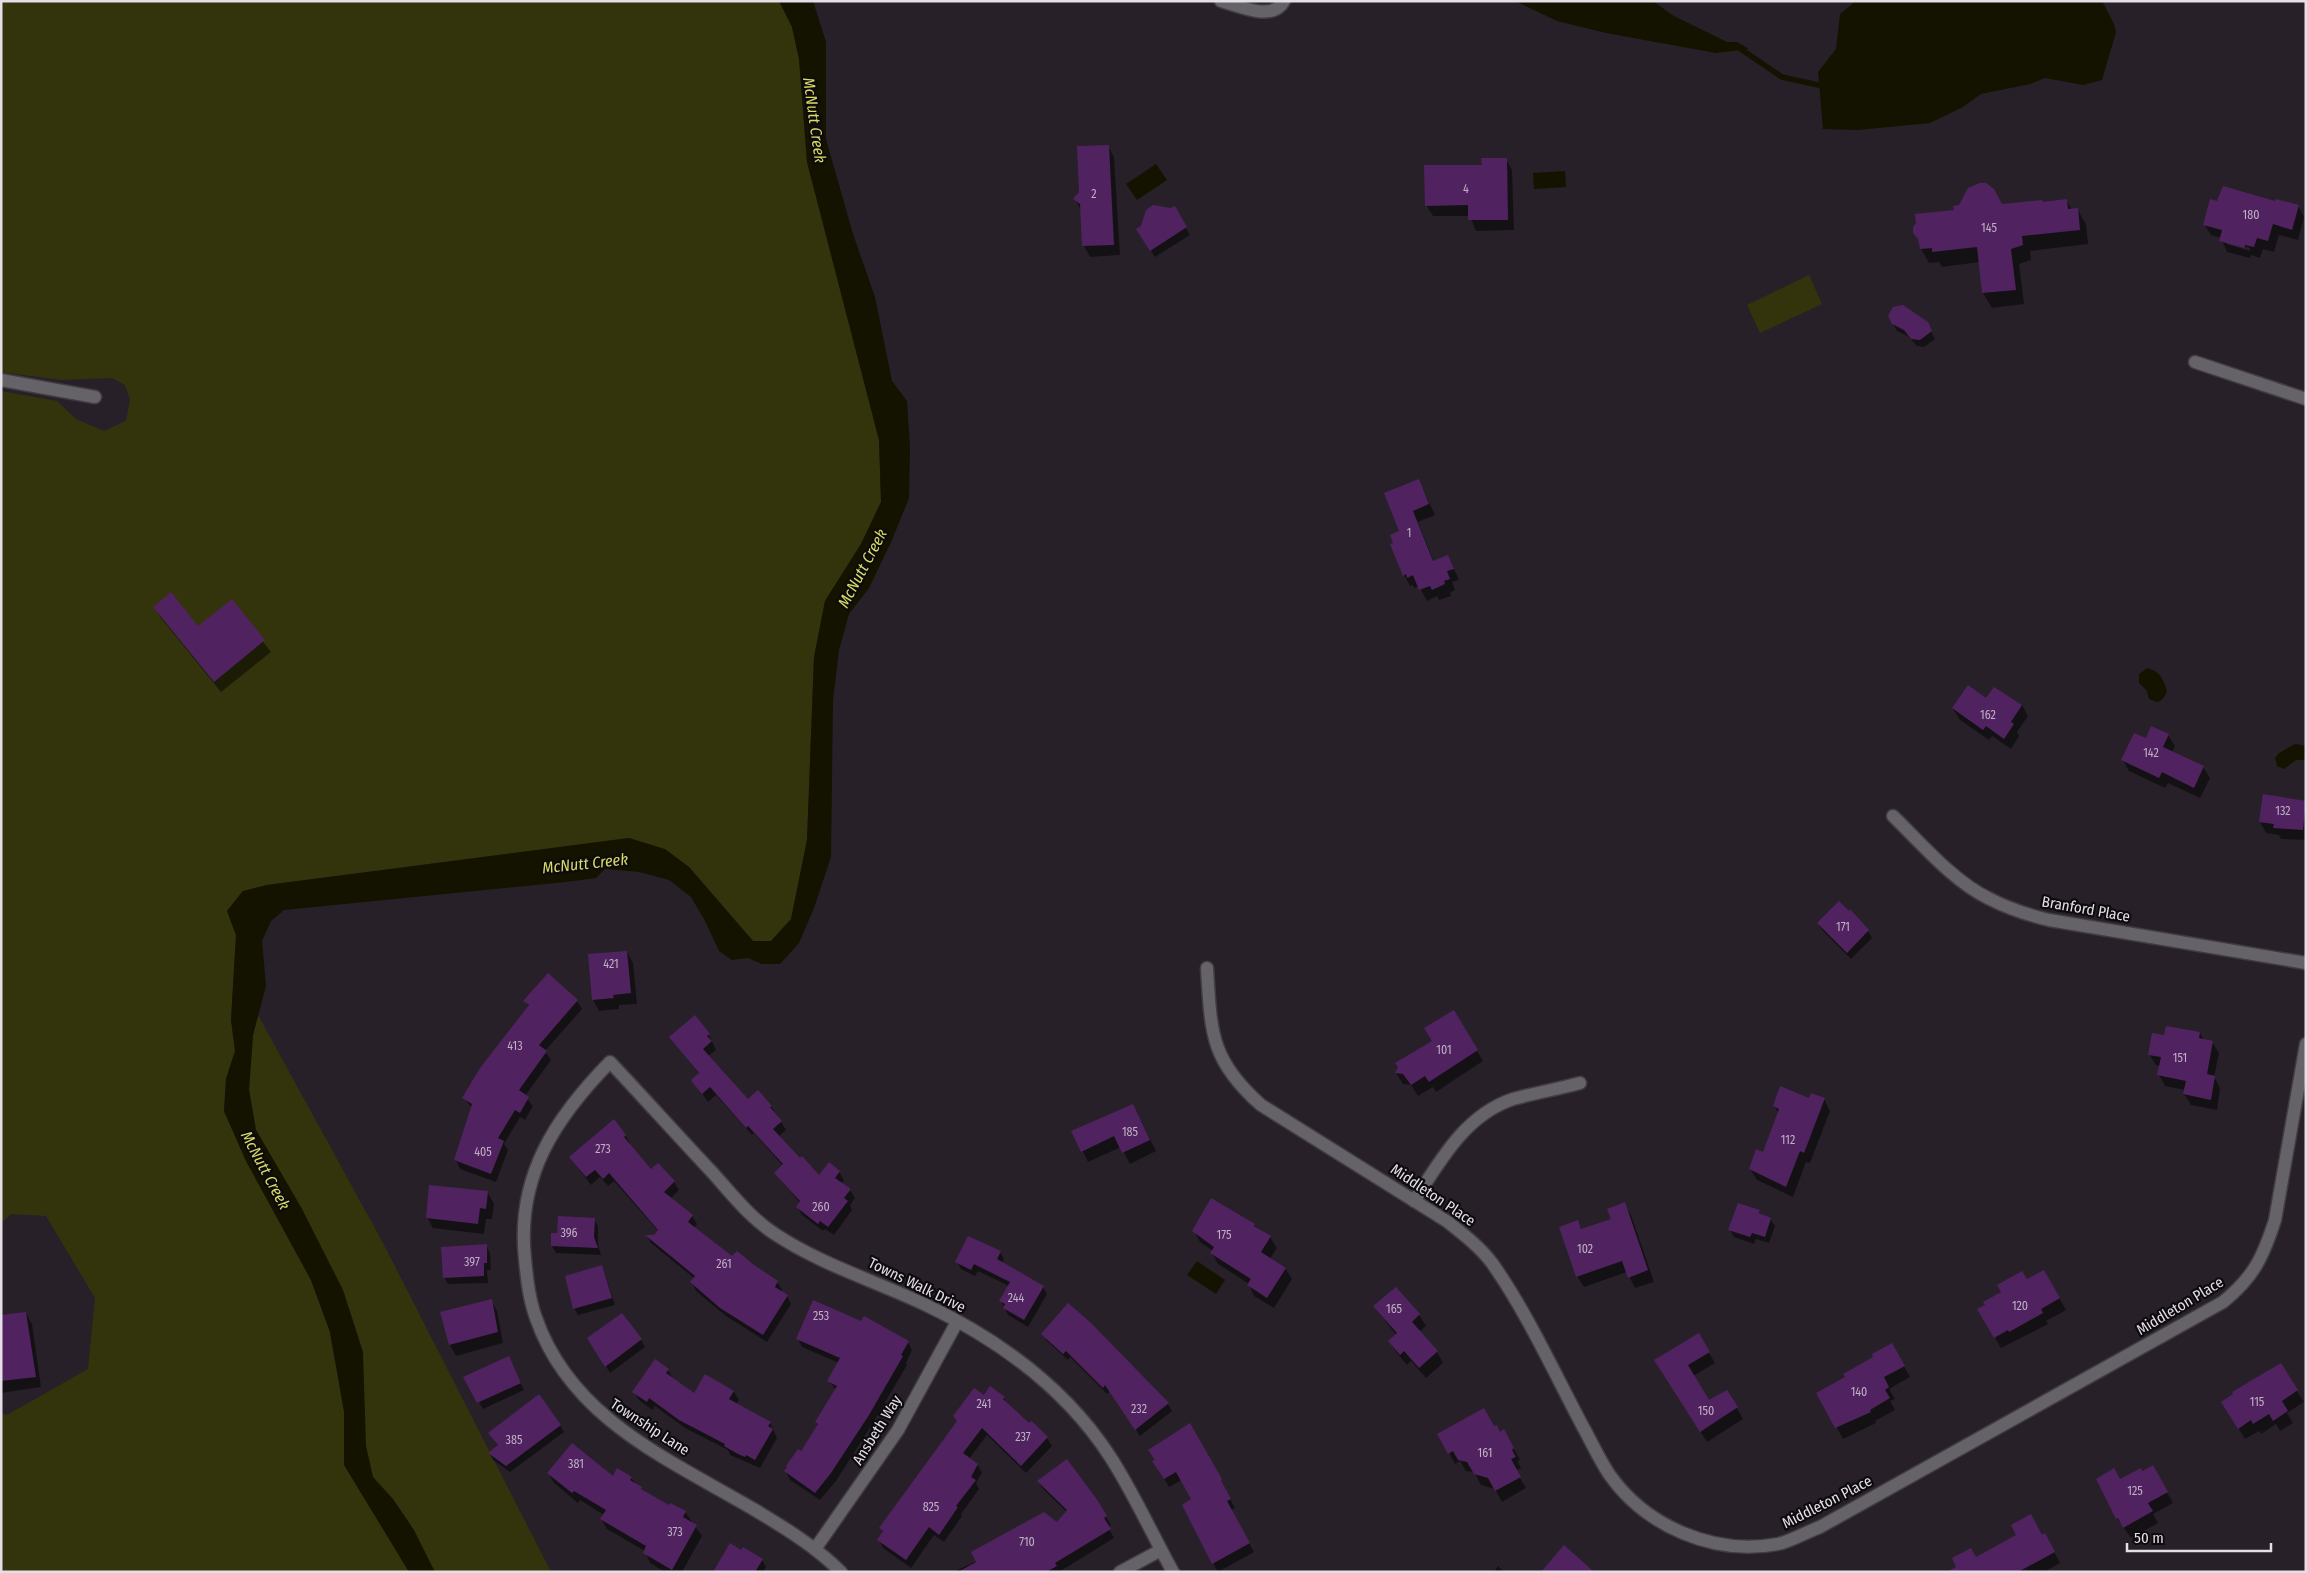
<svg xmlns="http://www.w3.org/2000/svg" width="2307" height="1573" font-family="'Fira Sans Condensed',sans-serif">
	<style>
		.green { fill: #33340c }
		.water { fill: #131300 }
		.shadow { fill: #0007; fill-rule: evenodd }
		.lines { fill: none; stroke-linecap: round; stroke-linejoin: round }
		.stream { stroke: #131300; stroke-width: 5.5 }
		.building { fill: #502360 }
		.minor-casing { stroke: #413b43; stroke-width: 15 }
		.minor { stroke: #666368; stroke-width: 12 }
		.labels { text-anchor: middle; stroke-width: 4.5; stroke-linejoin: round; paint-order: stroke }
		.number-label { font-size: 12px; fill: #bfb0c4 }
		.street-label { font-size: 15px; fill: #e4dfe6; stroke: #0e0b0f }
		.water-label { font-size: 16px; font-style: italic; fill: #d9dc65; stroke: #0e0b0f }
	</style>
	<rect width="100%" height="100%" fill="#272029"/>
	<g class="green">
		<polygon points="1,1 779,1 792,27 799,59 807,162 879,440 881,502 861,544 825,601 814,657 807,840 791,919 771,941 753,941 689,867 629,838 267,885 243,891 227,911 236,935 231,1020 235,1051 226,1079 224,1111 246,1161 311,1280 330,1332 334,1358 364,1413 302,1209 256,1130 249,1090 253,1035 258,1015 383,1243 551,1572 1,1572 1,1413 7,1415 88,1369 95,1298 46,1216 11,1214 1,1223 1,391 57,401 76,419 104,431 126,421 130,400 125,385 112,378 61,380 1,372"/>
		<polygon points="1809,275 1822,304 1760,333 1747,305"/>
	</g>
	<g class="water">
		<polygon points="779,1 813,1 826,42 826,139 853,234 875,297 892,381 907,401 910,447 909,498 892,540 869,588 849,614 839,650 833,700 831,857 814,908 799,943 780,964 762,964 748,958 732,960 719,951 704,919 691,897 669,880 639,872 605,869 596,878 566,882 284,910 271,921 262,941 266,986 253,1035 249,1090 256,1130 302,1209 343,1290 363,1352 366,1446 373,1477 393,1499 414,1530 435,1572 409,1572 344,1465 344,1412 330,1332 311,1280 246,1161 224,1111 226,1079 235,1051 231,1020 236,935 227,911 243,891 267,885 629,838 665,849 689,867 753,941 771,941 791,919 807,840 814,657 825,601 861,544 881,502 879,440 807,162 799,59 792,27"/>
		<polygon points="1515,1 1653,1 1672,15 1727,42 1737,42 1749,49 1716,53 1606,33 1557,21"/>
		<polygon points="1856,1 2102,1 2114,24 2116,32 2102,80 2083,85 2045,78 2030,84 1981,94 1963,107 1930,123 1858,130 1823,129 1818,72 1836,49 1840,14"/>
		<polygon points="1156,164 1167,180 1137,200 1126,184"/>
		<polygon points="1565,171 1566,187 1534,189 1533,173"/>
		<path d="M2147,668c13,3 17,12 20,24l-5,8 -5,2 -8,-3 -2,-8 -8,-8v-9z"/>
		<polygon points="2295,744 2306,746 2306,760 2296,760 2284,769 2277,766 2275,758 2279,753"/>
		<polygon points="1197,1261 1225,1280 1216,1294 1187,1275"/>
	</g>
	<g class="shadow">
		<polygon points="1108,146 1114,157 1120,255 1090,257 1084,246 1081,210 1075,199"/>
		<polygon points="1506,159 1512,170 1514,230 1476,231 1470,216 1433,216 1426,205 1483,166"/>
		<polygon points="2067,201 2072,210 2077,209 2086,224 2088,244 2030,251 2031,260 2019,264 2024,304 1992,308 1983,293 1980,262 1942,267 1939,262 1929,263 1921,249 2002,206"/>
		<path d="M2218,203l80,3 6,11 -6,23 -19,-5 -5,17 -11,-3 -3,9 -9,-3 -1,3 -23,-6 -6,-14 -10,-3 -7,-11zM2227,242l23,6v3l-23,-7z"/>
		<polygon points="1174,207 1190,235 1155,257 1138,230"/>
		<polygon points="1893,324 1929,328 1935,339 1924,347 1917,346 1909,337 1897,331"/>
		<polygon points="1419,481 1435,515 1418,522 1434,562 1448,556 1459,580 1452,582 1455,590 1450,593 1451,596 1439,600 1437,596 1427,601 1419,586 1414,588 1413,585 1410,586 1404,575 1401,532"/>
		<polygon points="231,600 271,652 221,692 161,618 154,607 198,627"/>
		<polygon points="1987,699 2022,705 2028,716 2017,732 2019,736 2011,749 1992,736 1989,740 1960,720 1953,709"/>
		<polygon points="2168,735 2175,746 2172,752 2203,767 2210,778 2200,798 2168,783 2165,788 2129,771 2123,760 2146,740"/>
		<polygon points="2306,801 2306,840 2281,839 2279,835 2266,833 2260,822"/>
		<polygon points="1818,924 1868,931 1872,938 1851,959 1823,931"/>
		<polygon points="627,952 633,963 637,1004 619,1005 619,1009 599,1011 593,1000"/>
		<polygon points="525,1001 577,1001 582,1009 545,1051 551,1060 525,1096 533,1106 525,1120 520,1117 504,1144 508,1150 496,1182 460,1169 456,1160 472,1108 464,1098 529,1007"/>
		<polygon points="1454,1012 1483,1061 1436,1092 1433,1087 1418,1096 1411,1085 1403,1084 1396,1073 1399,1067 1434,1041"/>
		<polygon points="2200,1033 2204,1040 2212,1042 2219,1053 2214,1077 2220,1088 2217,1110 2191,1105 2184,1094 2185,1090 2165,1086 2159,1075 2160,1066 2156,1065 2149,1054 2165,1037"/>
		<polygon points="709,1035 716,1050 708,1056 748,1101 771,1106 786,1130 779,1136 799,1159 819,1177 839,1172 844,1180 841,1184 850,1190 855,1198 850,1205 852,1210 834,1235 825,1229 823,1231 802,1215 797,1207 800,1203 775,1173 783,1166 754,1133 752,1135 716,1095 708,1102 693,1080 699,1074 671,1037"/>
		<polygon points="1810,1099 1824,1099 1830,1111 1810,1163 1806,1162 1793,1197 1757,1180 1750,1169 1764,1154 1779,1114 1774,1106"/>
		<polygon points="1133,1105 1156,1151 1130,1164 1121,1147 1088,1162 1073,1132"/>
		<polygon points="625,1135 630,1143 629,1145 651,1171 658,1165 674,1182 679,1190 670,1199 692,1216 697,1224 694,1228 733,1258 753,1266 777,1282 782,1290 781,1292 787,1296 791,1304 767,1342 726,1316 696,1291 692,1282 695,1279 651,1243 647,1236 655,1236 658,1231 614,1181 608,1186 600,1177 591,1185 570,1157"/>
		<polygon points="488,1193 494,1204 492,1219 486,1219 484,1234 433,1228 427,1217"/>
		<polygon points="1624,1204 1631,1215 1654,1282 1635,1288 1627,1272 1584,1287 1577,1276 1578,1222 1582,1230 1612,1219"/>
		<polygon points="1759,1211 1762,1216 1770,1219 1775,1226 1769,1243 1756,1239 1754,1244 1734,1237 1730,1230"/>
		<polygon points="594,1219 598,1226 598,1245 601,1255 556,1253 552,1246 559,1234"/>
		<polygon points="1254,1225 1270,1237 1277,1248 1270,1259 1285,1268 1292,1279 1274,1308 1254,1296 1249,1284 1218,1264 1212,1253 1213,1251 1200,1242 1194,1231"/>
		<polygon points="486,1246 490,1253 491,1270 487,1270 488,1283 448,1284 444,1277"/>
		<polygon points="1000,1252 1004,1259 1002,1263 1043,1287 1047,1294 1028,1327 1008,1315 1001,1301 1009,1286 978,1271 975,1276 961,1269 957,1262"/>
		<polygon points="602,1266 615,1305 578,1315 574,1308"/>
		<polygon points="2044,1271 2066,1310 2046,1321 2048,1324 2001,1348 1979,1310 2003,1293"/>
		<polygon points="1396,1288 1419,1315 1426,1326 1419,1332 1437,1352 1443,1363 1426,1378 1411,1361 1407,1365 1396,1352 1389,1341 1396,1335 1375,1307"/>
		<polygon points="491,1300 497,1311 503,1343 456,1356 450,1345"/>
		<polygon points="26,1313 32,1324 41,1387 1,1393 1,1316"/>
		<polygon points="1043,1334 1168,1404 1172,1411 1140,1436 1110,1391 1107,1394 1070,1357 1068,1360 1047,1341"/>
		<polygon points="1698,1335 1715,1363 1693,1376 1709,1402 1727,1391 1743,1419 1707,1442 1662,1372"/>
		<polygon points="589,1338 641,1340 645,1347 610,1373"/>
		<polygon points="798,1339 908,1342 912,1350 906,1363 907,1365 873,1423 836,1481 820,1500 790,1480 786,1472 818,1426 816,1422 836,1390 829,1381 839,1363 802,1347"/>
		<polygon points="1892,1345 1910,1377 1889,1389 1895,1399 1890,1401 1895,1410 1875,1421 1876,1423 1843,1439 1818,1393 1846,1378"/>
		<polygon points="512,1365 524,1390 483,1409 464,1377"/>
		<polygon points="2280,1365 2304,1402 2287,1413 2293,1423 2280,1431 2276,1424 2261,1434 2259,1431 2245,1439 2229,1413"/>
		<polygon points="668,1370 673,1379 694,1395 734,1392 739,1400 736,1404 770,1423 777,1438 760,1468 730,1455 728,1450 685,1428 655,1406 652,1410 639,1400 634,1392"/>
		<polygon points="985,1397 1004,1398 1008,1405 1029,1425 1047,1438 1052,1446 1026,1473 987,1435 969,1459 977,1464 982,1473 976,1483 979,1489 961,1514 962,1516 944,1542 934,1535 911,1568 883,1548 879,1540 883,1533 880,1528"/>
		<polygon points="560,1425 564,1432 510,1472 493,1460 489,1453 498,1446 494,1440"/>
		<polygon points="1189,1425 1226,1489 1225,1490 1235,1508 1231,1510 1254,1552 1218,1572 1213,1563 1193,1500 1182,1480 1169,1487 1154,1462"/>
		<polygon points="1494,1428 1500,1433 1504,1431 1520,1460 1517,1461 1521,1468 1516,1471 1526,1488 1502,1502 1495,1489 1481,1485 1474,1472 1466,1471 1460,1461 1455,1464 1439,1434"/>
		<polygon points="2152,1466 2173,1503 2153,1514 2158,1523 2131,1538 2117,1518 2120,1481"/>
		<polygon points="548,1473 631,1478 643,1492 670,1507 685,1512 702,1536 682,1572 665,1572 650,1563 645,1551 607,1529 601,1519 604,1515 580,1500 578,1503 554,1483"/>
		<polygon points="1038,1481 1097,1502 1111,1525 1108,1527 1114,1538 1059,1572 953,1572 1057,1524 1067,1512 1043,1489"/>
		<polygon points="2018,1535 2042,1536 2051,1546 2060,1563 2044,1572 1960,1572 1975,1558"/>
		<polygon points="762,1560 766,1567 763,1572 714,1572"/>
		<polygon points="1498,1566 1504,1572 1494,1572"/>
	</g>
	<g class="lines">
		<polyline class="stream" points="1742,50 1782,77 1818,85"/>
	</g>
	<g class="building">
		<polygon points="1109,145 1114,245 1082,246 1080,204 1073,199 1079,192 1077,146"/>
		<polygon points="1481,158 1507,158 1508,220 1468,220 1468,205 1425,206 1424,165 1482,165"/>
		<polygon points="1980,183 1986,183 1994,189 2002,204 2042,200 2043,202 2067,199 2068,209 2078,208 2080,230 2022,236 2023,245 2011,249 2016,290 1982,293 1977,247 1932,252 1932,248 1920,249 1918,239 1913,233 1913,227 1916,223 1915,214 1954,210 1953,206 1959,205 1968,188"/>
		<polygon points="2223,186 2275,201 2276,199 2299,205 2292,230 2273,224 2268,241 2257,238 2254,247 2245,245 2244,248 2219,241 2222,230 2203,225 2210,199 2217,201"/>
		<polygon points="1153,205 1170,208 1175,206 1187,227 1150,251 1136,229 1141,226 1146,210"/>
		<polygon points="1903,305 1928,322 1932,331 1920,340 1911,339 1904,330 1892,324 1888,316 1893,307"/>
		<polygon points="1419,479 1429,504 1413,511 1433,561 1448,555 1454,569 1447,571 1450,579 1444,581 1445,584 1432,590 1430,586 1419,590 1413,575 1407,578 1406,574 1403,576 1390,544 1393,543 1390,535 1399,531 1384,493"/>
		<polygon points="171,592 198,626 232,599 265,640 214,682 153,607"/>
		<polygon points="1968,685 1986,698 1994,687 2022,705 2011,722 2014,724 2004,739 1986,726 1983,730 1952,708"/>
		<polygon points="2151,726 2169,734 2163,747 2204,766 2194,788 2162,772 2159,778 2121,760 2134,733 2146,738"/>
		<polygon points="2263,794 2306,801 2303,830 2273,828 2274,824 2259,822"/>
		<polygon points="1839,901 1849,911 1850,909 1869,930 1847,953 1817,923"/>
		<polygon points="627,951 631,993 613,995 614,998 592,1000 588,954"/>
		<polygon points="548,973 578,1000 539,1045 547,1051 519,1090 529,1097 520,1113 515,1110 498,1138 504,1141 491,1174 454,1160 472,1104 462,1098 480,1068 529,1005 523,1001"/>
		<polygon points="1454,1010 1478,1050 1429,1082 1425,1076 1411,1085 1403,1074 1395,1073 1398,1067 1395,1063 1432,1041 1424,1028"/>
		<polygon points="695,1015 710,1034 707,1036 712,1041 703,1049 748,1099 758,1090 772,1106 770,1107 782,1121 773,1129 800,1158 802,1156 819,1175 829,1162 840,1171 835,1178 851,1189 844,1198 848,1201 828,1227 820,1221 818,1224 796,1207 800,1201 774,1173 783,1164 748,1126 746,1128 710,1087 702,1094 693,1083 691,1080 699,1073 669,1037"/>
		<polygon points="2166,1026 2200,1032 2199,1038 2213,1041 2207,1074 2215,1076 2211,1100 2183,1094 2186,1081 2157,1075 2161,1057 2148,1055 2152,1033 2164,1035"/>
		<polygon points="1780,1086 1809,1098 1811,1093 1825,1098 1804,1153 1800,1151 1786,1187 1749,1169 1756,1149 1763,1152 1779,1109 1773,1106"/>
		<polygon points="1133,1104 1150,1140 1122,1153 1114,1136 1081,1152 1071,1131"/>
		<polygon points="614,1119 626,1135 624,1137 651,1169 658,1163 675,1181 664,1192 693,1215 688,1222 732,1256 737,1251 754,1265 778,1281 775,1287 788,1295 763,1335 720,1308 690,1282 695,1276 645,1235 654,1235 658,1230 609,1173 603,1179 595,1170 586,1177 569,1157"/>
		<polygon points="429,1185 488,1191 486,1209 480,1208 478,1224 426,1218"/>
		<polygon points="1211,1198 1255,1224 1254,1226 1271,1236 1261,1252 1286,1268 1267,1298 1247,1285 1251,1279 1210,1253 1214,1247 1192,1231"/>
		<polygon points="1625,1202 1648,1270 1628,1278 1622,1261 1576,1277 1559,1227 1578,1220 1581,1229 1611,1219 1607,1209"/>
		<polygon points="1738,1203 1760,1210 1759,1213 1771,1218 1765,1237 1752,1233 1750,1237 1728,1230"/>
		<polygon points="558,1216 595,1218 594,1237 598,1248 551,1246 551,1233 557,1233"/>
		<polygon points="968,1236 1001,1251 997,1259 1044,1286 1024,1320 1003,1308 1005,1304 999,1301 1010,1282 974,1264 971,1270 955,1262"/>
		<polygon points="487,1244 487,1263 484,1263 484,1276 443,1278 441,1247"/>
		<polygon points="602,1265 612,1298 573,1309 565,1276"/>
		<polygon points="2044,1270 2060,1298 2041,1309 2043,1313 2009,1332 2008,1330 1994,1338 1977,1309 1985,1305 1983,1302 2001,1292 1997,1285 2022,1271 2027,1279"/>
		<polygon points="1396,1287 1420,1314 1412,1322 1438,1351 1419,1368 1404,1351 1400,1355 1388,1341 1397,1333 1373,1306"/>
		<polygon points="492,1299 498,1332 449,1345 440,1312"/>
		<polygon points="813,1300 861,1321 864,1316 909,1341 901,1355 903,1356 869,1415 831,1473 815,1493 784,1471 787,1467 786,1466 798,1449 801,1451 818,1424 815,1422 837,1386 827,1381 840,1358 796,1339"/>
		<polygon points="1068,1303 1090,1322 1169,1403 1135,1430 1105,1385 1103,1388 1066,1351 1063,1354 1041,1334"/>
		<polygon points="26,1312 36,1377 1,1381 1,1315"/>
		<polygon points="622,1313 642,1339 605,1367 587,1338"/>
		<polygon points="1699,1333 1710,1352 1688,1365 1709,1400 1727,1390 1738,1407 1700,1432 1654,1360"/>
		<polygon points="1892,1343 1905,1366 1884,1377 1889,1387 1885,1390 1890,1398 1870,1410 1871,1412 1835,1428 1816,1393 1845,1377 1843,1374 1873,1357 1872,1354"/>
		<polygon points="509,1356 521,1383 477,1403 463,1377"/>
		<polygon points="655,1359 669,1369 666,1373 694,1393 705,1374 734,1391 729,1399 771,1422 768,1426 773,1429 755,1460 746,1455 745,1457 738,1454 724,1446 725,1444 679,1420 649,1398 647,1402 632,1392"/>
		<polygon points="2281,1363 2298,1390 2282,1401 2288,1411 2273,1421 2269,1414 2253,1424 2251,1420 2238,1429 2221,1402 2233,1394 2232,1392"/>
		<polygon points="990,1386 1005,1397 1003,1399 1029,1423 1031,1421 1035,1424 1048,1437 1021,1466 982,1428 963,1453 978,1464 971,1477 976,1480 956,1506 958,1507 939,1535 929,1527 906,1560 877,1540 883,1531 879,1528 957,1421 953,1416 974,1388 984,1395"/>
		<polygon points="539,1394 561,1425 506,1466 488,1453 498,1445 488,1433"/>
		<polygon points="1484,1408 1494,1426 1497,1425 1500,1432 1504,1429 1514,1448 1512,1450 1516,1457 1511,1459 1521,1477 1495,1491 1488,1478 1474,1474 1467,1462 1458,1460 1453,1451 1448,1454 1437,1434"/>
		<polygon points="1190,1423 1222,1479 1221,1480 1231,1499 1227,1501 1250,1543 1212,1564 1182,1505 1191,1499 1176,1472 1164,1479 1152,1461 1155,1460 1148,1450"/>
		<polygon points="572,1443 613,1476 617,1468 632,1477 630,1480 642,1487 641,1489 669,1505 670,1503 686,1511 683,1517 697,1525 672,1570 643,1553 646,1546 600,1519 606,1510 574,1491 572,1493 547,1473"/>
		<polygon points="1067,1459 1098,1501 1107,1516 1104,1518 1111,1529 1055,1563 1057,1566 1046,1572 958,1572 976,1562 971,1552 1044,1512 1057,1522 1067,1510 1037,1481"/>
		<polygon points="2153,1465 2168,1492 2148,1503 2153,1511 2123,1528 2118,1518 2116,1519 2096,1479 2114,1468 2120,1479 2141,1468 2142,1471"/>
		<polygon points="2031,1514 2042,1535 2045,1533 2055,1552 2018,1572 1947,1572 1956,1567 1952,1558 1971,1548 1976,1557 2016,1535 2011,1525"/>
		<polygon points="730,1543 741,1550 743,1547 763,1559 755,1572 713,1572"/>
		<polygon points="1564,1545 1594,1572 1541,1572"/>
	</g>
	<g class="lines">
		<defs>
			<g id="minor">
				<path d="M1221,1c18,5 52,21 63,0"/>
				<polyline points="2195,362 2306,399"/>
				<polyline points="1,380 95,397"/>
				<path d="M1893,816c28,27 60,65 95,82 19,10 40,17 61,22l257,43"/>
				<path d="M1207,968c4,64 3,92 54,137l187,117c15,12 32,25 44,41 34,48 62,109 90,162 9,16 17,34 27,49 37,53 106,82 169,70 14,-3 28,-12 42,-17l403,-225c31,-25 40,-45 52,-82l31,-176"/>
				<path d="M1414,1201c26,-40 51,-86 99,-102 22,-6 45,-10 67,-16"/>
				<polyline points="815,1549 898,1430 957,1322"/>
				<path d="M841,1572c-25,-25 -56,-44 -86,-62 -85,-50 -184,-91 -219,-192 -7,-19 -9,-39 -11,-59 -9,-82 30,-141 85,-197 34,36 67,73 101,109 20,22 39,47 64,63 45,30 100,47 149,70 74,35 142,84 187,154 23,36 41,76 62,114"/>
				<polyline points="1120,1572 1161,1550"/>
			</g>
		</defs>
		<use href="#minor" class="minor-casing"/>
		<use href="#minor" class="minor"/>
	</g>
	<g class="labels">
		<g class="number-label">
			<text x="1466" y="193">4</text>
			<text x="1094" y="198">2</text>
			<text x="2251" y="219">180</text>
			<text x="1989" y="232">145</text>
			<text x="1409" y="537">1</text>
			<text x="1988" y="719">162</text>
			<text x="2151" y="757">142</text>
			<text x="2283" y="815">132</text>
			<text x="1843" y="931">171</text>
			<text x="611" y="968">421</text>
			<text x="515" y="1050">413</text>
			<text x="1444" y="1054">101</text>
			<text x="2180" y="1062">151</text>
			<text x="1130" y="1136">185</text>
			<text x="1788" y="1144">112</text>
			<text x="603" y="1153">273</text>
			<text x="483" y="1156">405</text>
			<text x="821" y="1211">260</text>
			<text x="569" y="1237">396</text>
			<text x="1224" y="1239">175</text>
			<text x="1585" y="1253">102</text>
			<text x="472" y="1266">397</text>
			<text x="724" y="1268">261</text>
			<text x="1016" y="1302">244</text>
			<text x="2020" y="1310">120</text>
			<text x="1394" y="1313">165</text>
			<text x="821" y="1320">253</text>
			<text x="1859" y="1396">140</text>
			<text x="2257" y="1406">115</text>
			<text x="984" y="1408">241</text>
			<text x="1139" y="1413">232</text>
			<text x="1706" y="1415">150</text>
			<text x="1023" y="1441">237</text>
			<text x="514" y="1444">385</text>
			<text x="1485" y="1457">161</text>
			<text x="576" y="1468">381</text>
			<text x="2135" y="1495">125</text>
			<text x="931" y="1511">825</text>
			<text x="675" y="1536">373</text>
			<text x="1027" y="1546">710</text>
		</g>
		<g class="street-label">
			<text transform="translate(2086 909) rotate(10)" y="5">Branford Place</text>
			<text transform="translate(1433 1195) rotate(34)" y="5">Middleton Place</text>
			<text transform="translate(917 1285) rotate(26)" y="5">Towns Walk Drive</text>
			<text transform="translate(2180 1306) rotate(-31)" y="5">Middleton Place</text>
			<text transform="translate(650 1427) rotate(33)" y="5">Township Lane</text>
			<text transform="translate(877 1430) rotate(-58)" y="5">Ansbeth Way</text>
			<text transform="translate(1827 1502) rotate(-27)" y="5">Middleton Place</text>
		</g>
		<g class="water-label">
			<text transform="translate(815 120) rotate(82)" y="6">McNutt Creek</text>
			<text transform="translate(862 568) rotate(-62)" y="6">McNutt Creek</text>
			<text transform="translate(585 863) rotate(-6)" y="6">McNutt Creek</text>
			<text transform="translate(266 1170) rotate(62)" y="6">McNutt Creek</text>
		</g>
	</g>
	<rect width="2307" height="1573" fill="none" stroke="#e4dfe6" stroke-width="5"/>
	<path d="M2127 1543v8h144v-8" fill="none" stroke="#e4dfe6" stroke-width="2.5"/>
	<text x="2134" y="1543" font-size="15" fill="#e4dfe6" stroke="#0e0b0f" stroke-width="4" paint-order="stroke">50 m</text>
</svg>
